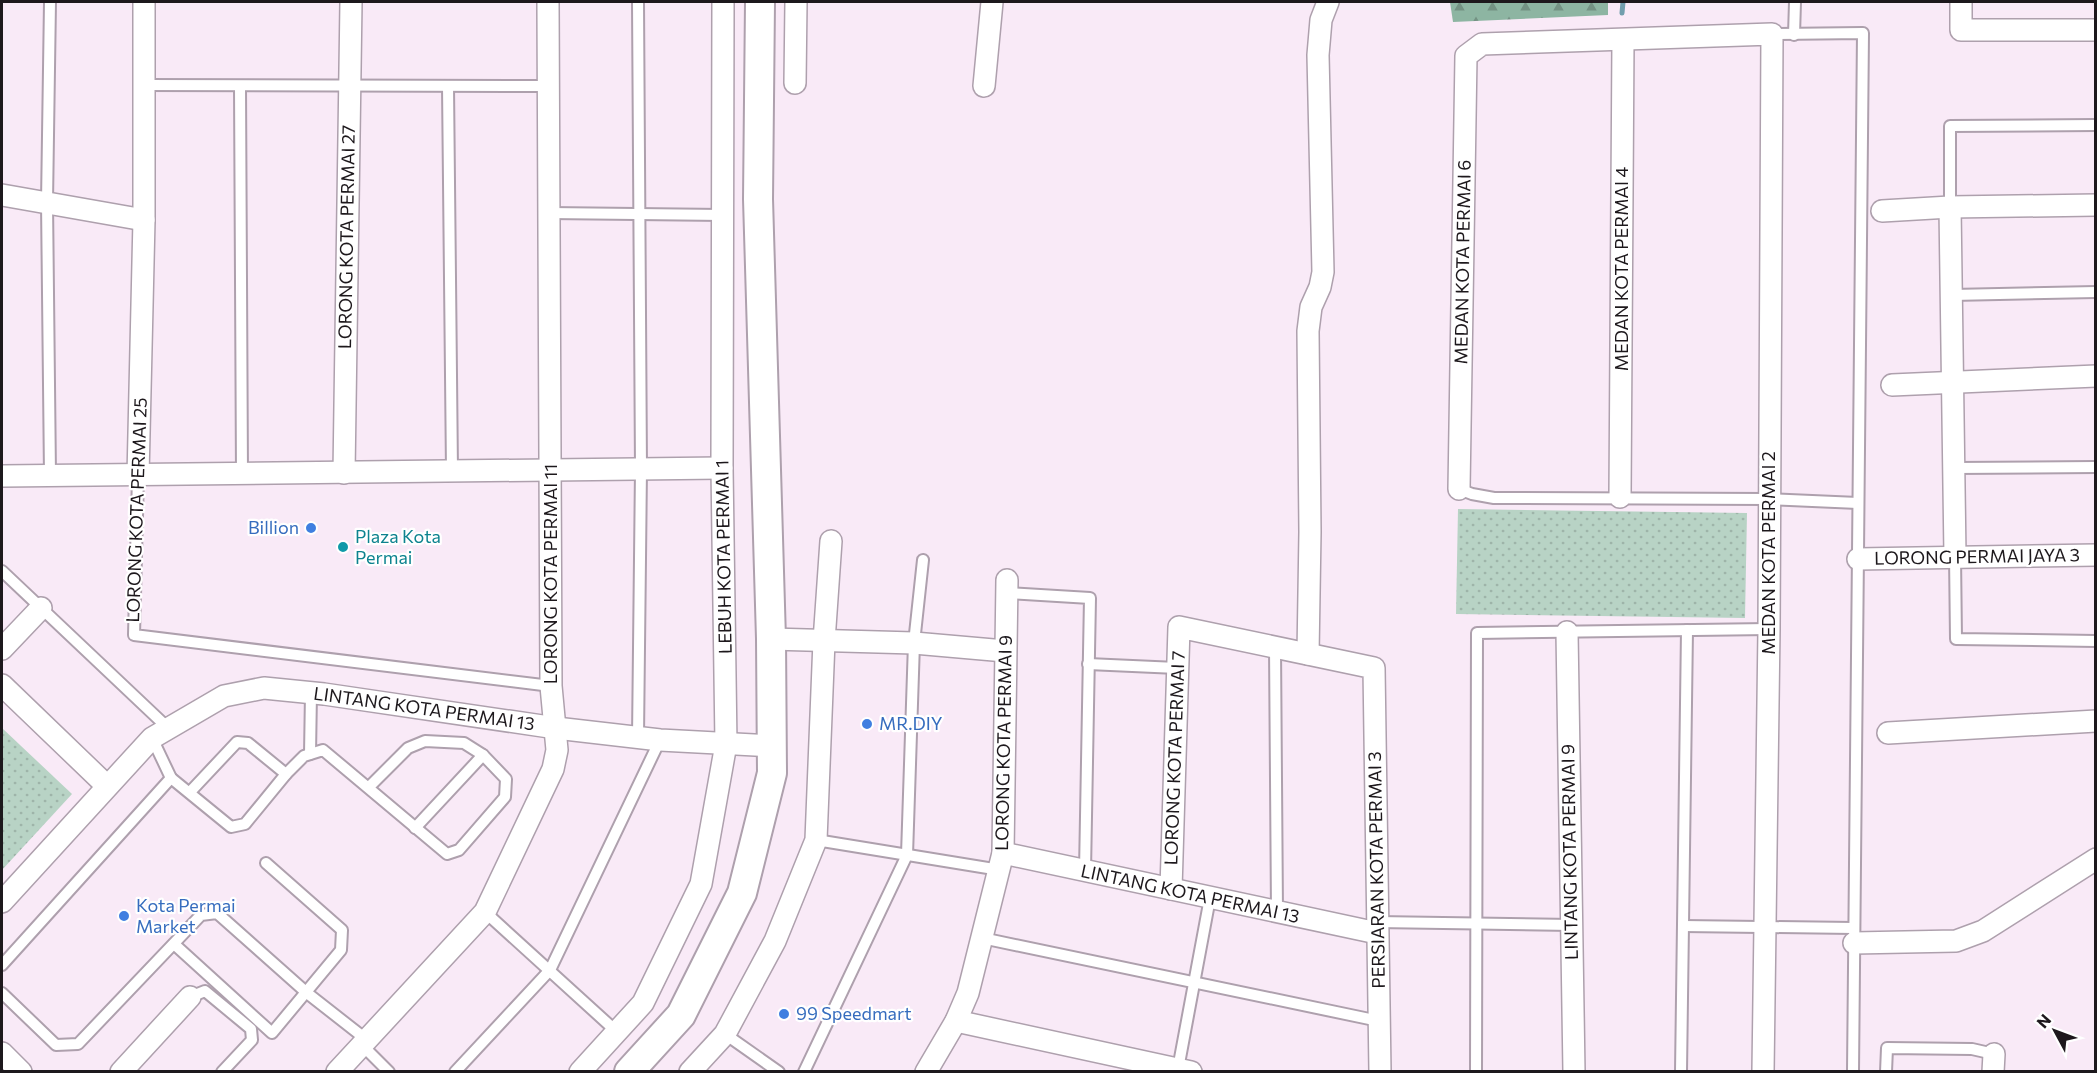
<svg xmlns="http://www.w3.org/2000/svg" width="2097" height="1073" font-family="Commissioner,sans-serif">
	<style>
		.green { fill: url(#green-dots) }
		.forest { fill: url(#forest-firs) }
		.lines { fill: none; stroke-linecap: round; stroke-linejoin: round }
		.stream { stroke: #729ead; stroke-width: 5 }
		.lane-casing { stroke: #aea0ad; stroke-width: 14 }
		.street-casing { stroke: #aea0ad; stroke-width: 24 }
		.secondary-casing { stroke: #aea0ad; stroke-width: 32 }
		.lane { stroke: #fff; stroke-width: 10 }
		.street { stroke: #fff; stroke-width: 21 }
		.secondary { stroke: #fff; stroke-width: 28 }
		.shop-dot { fill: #3f7fe0; stroke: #fff; stroke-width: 2 }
		.culture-dot { fill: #0f9aa8; stroke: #fff; stroke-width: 2 }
		.labels { text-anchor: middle; stroke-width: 4.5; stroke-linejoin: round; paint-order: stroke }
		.street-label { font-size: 18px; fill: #1d181c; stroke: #fff }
		.shop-label { font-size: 18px; fill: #366cbe; stroke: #fff; text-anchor: start }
		.culture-label { font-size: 18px; fill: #0d838f; stroke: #fff; text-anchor: start }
	</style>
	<defs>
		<pattern id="green-dots" width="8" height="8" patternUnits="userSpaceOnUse" patternTransform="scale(1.5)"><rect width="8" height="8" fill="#b8d3c5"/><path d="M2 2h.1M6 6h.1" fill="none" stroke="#9eb4a9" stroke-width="1.8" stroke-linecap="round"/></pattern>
		<pattern id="forest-firs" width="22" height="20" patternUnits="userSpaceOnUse" patternTransform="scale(1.5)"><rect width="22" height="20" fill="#8db5a2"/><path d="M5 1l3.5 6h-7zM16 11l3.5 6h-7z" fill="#739283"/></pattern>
	</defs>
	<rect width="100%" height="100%" fill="#f9eaf7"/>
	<g class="green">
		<polygon points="1458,509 1747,513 1745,618 1456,614"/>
		<polygon points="2,728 72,794 2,870"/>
	</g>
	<polygon class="forest" points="1450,2 1608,2 1608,15 1453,22"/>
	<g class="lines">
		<polyline class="stream" points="1622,13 1623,2"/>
		<defs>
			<g id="lane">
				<polyline points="50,2 47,202 50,475"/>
				<polyline points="1772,34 1863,33 1853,1072"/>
				<polyline points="1794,35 1795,2"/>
				<polyline points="143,85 548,86"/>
				<polyline points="240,86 242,474"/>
				<polyline points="448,86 452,471"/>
				<polyline points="1950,207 1950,126 2096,125"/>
				<polyline points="549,213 723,215"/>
				<polyline points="1952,295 2096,292"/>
				<polyline points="1954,468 2096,467"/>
				<polyline points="138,476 134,635 551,686"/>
				<polyline points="1459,489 1472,494 1494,498 1769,499 1858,503"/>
				<polyline points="1955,556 1956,639 2096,641"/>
				<polyline points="2,571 168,728"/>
				<polyline points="1007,593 1090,598 1085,871"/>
				<polyline points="1275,647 1277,912"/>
				<polyline points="1088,664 1177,668"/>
				<polyline points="638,737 641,469 638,2"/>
				<polyline points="310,754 311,693"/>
				<polyline points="171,778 231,827 245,824 286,774 304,756 323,750 447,854 459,850 505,797 506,779 483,755 464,743 425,741 408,748 369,787"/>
				<polyline points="190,792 237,742 248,743 286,774"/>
				<polyline points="415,828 483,755"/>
				<polyline points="816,840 1000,870"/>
				<polyline points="485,912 617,1032"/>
				<polyline points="1377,922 1572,925"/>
				<polyline points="1683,926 1854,928"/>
				<polyline points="982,938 1379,1021"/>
				<polyline points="174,944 272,1033 341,950 342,930 266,863"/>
				<polyline points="2,965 171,778 152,738"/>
				<polyline points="2,993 56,1045 78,1044 201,915 217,913 307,993 367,1040"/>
				<polyline points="190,997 205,991 251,1029 252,1040 222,1072"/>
				<polyline points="725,1034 779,1072"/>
				<polyline points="362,1045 389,1072"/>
				<polyline points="1178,1069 1210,898"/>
				<polyline points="455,1072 550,970 660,740"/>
				<polyline points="804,1072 907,855 914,643 923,560"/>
				<polyline points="1476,1072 1477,633 1769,629"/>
				<polyline points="1681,1072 1687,630"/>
				<polyline points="1886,1072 1887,1048 1972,1049 1994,1054"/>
			</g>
			<g id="street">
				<polyline points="1961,2 1961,30 2096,30"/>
				<polyline points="795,83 796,2"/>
				<polyline points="984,86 992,2"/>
				<polyline points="2,195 144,220"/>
				<polyline points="1950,207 1955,556"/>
				<polyline points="1882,211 1950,207 2096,205"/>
				<polyline points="1892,385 2096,376"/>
				<polyline points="344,473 351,2"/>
				<polyline points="2,476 722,468"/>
				<polyline points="138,476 144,220 144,2"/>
				<polyline points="1459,489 1466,56 1482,44 1772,34 1769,629 1763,1072"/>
				<polyline points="1620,497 1623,40"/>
				<polyline points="1858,559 2096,555"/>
				<polyline points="1567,632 1574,1072"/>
				<polyline points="771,639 914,643 1005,651"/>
				<polyline points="2,649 41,608"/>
				<polyline points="1308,654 1310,532 1308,331 1311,307 1320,287 1323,272 1318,55 1321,20 1328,2"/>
				<polyline points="2,685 107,786"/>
				<polyline points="1888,733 2096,721"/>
				<polyline points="1003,853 1377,933"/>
				<polyline points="1171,889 1179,627 1374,668 1380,1072"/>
				<polyline points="2,902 152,738 224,696 264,688 324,694 556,728 660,740 773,746"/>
				<polyline points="1854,943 1956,941 1983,931 2096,859"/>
				<polyline points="956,1021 1191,1072"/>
				<polyline points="2,1053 21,1072"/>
				<polyline points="121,1072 190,997"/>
				<polyline points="337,1072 485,912 553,769 557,750 551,686 548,2"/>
				<polyline points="580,1072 643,1003 701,884 726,744 722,468 723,2"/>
				<polyline points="690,1072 725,1034 775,941 816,840 824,641 831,541"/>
				<polyline points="926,1072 956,1021 968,993 1003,853 1007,580"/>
				<polyline points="1993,1072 1994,1054"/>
			</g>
			<polyline id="secondary" points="629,1072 681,1015 742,893 772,773 771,639 758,199 760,2"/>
		</defs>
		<use href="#lane" class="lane-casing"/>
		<use href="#street" class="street-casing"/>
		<use href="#secondary" class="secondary-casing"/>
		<use href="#lane" class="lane"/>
		<use href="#street" class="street"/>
		<use href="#secondary" class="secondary"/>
	</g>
	<g class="shop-dot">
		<circle cx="311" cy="528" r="6"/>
		<circle cx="867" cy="724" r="6"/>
		<circle cx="124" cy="916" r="6"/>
		<circle cx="784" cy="1014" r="6"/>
	</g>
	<circle class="culture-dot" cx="343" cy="547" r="6"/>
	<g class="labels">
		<g class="street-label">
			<text transform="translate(347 237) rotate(-89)" y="6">LORONG KOTA PERMAI 27</text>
			<text transform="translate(1463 262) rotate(-89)" y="6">MEDAN KOTA PERMAI 6</text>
			<text transform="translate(1622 269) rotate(-90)" y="6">MEDAN KOTA PERMAI 4</text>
			<text transform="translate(137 510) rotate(-88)" y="6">LORONG KOTA PERMAI 25</text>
			<text transform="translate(1769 553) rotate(-90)" y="6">MEDAN KOTA PERMAI 2</text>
			<text transform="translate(724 557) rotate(-91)" y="6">LEBUH KOTA PERMAI 1</text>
			<text transform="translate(1977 557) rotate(-1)" y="6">LORONG PERMAI JAYA 3</text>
			<text transform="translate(551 574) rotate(-90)" y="6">LORONG KOTA PERMAI 11</text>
			<text transform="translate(424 709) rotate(8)" y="6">LINTANG KOTA PERMAI 13</text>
			<text transform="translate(1004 743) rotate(-89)" y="6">LORONG KOTA PERMAI 9</text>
			<text transform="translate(1175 758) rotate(-88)" y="6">LORONG KOTA PERMAI 7</text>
			<text transform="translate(1570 852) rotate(-91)" y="6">LINTANG KOTA PERMAI 9</text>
			<text transform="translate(1377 870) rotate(-91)" y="6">PERSIARAN KOTA PERMAI 3</text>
			<text transform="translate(1190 894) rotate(12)" y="6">LINTANG KOTA PERMAI 13</text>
		</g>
		<g class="shop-label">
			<text x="299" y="534" text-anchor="end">Billion</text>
			<text x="879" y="730">MR.DIY</text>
			<text x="136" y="912">Kota Permai<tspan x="136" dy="21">Market</tspan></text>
			<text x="796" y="1020">99 Speedmart</text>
		</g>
		<g class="culture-label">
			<text x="355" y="543">Plaza Kota<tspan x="355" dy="21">Permai</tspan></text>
		</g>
	</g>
	<rect width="2097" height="1073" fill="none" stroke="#1d181c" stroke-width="6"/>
	<g transform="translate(2055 1031) rotate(311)" stroke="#ffffff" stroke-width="4.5" paint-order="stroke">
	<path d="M0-4.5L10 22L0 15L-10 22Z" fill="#1d181c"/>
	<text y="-9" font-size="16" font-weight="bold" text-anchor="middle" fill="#1d181c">N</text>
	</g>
</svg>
